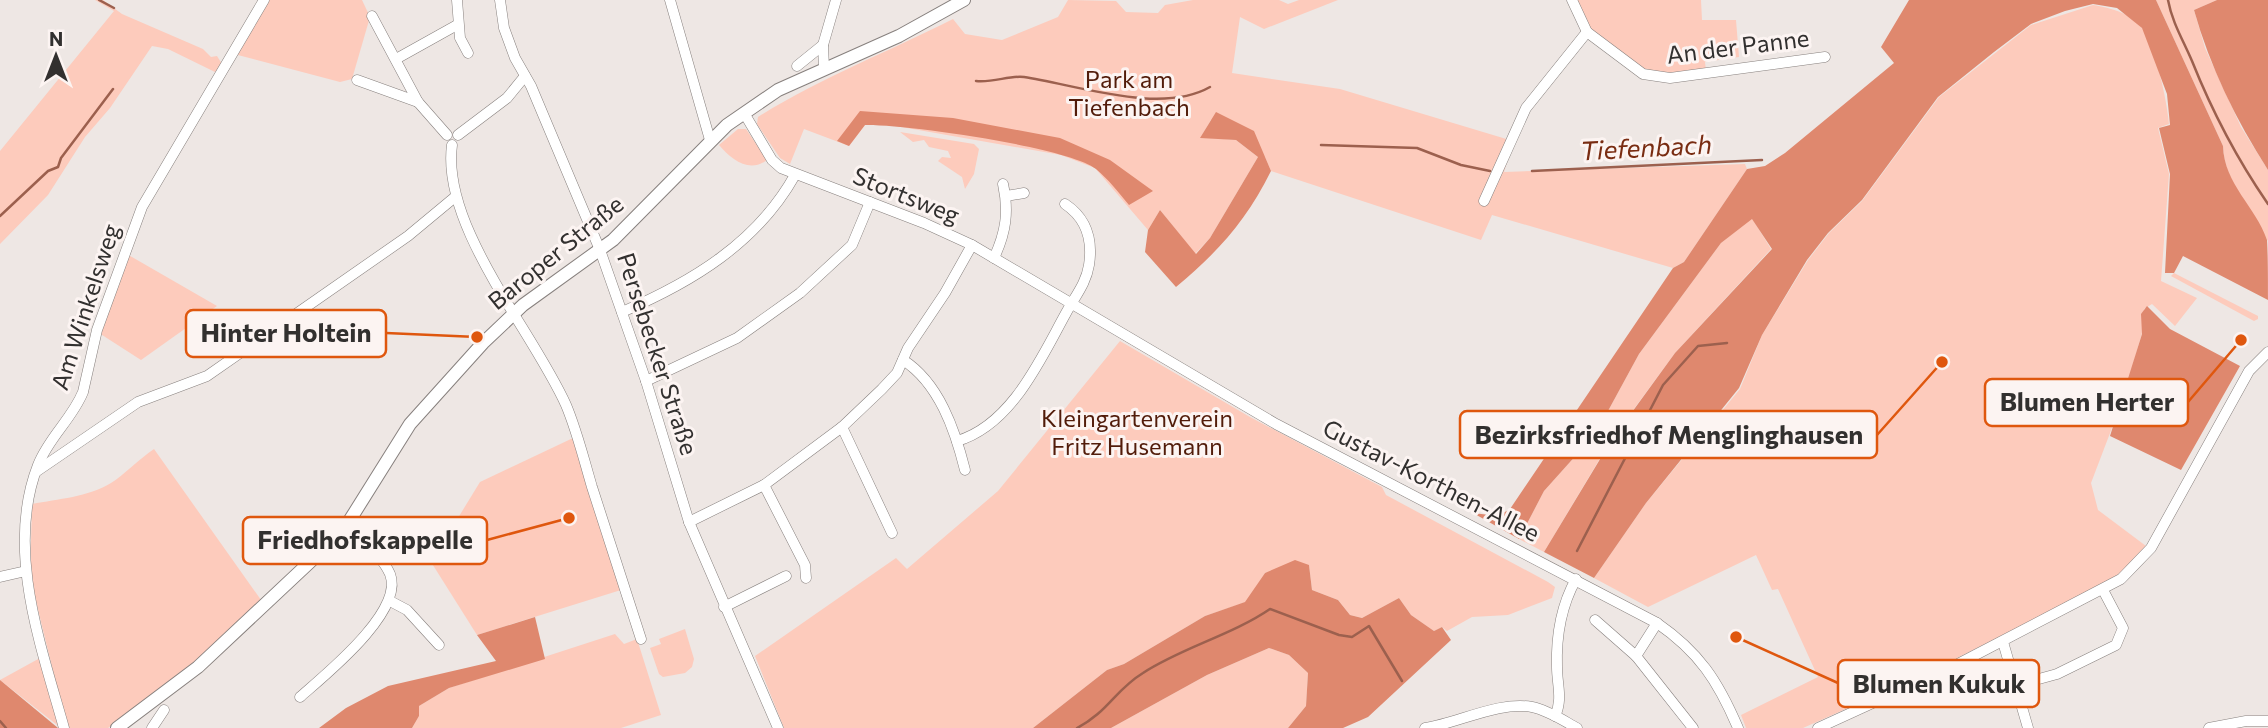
<svg xmlns="http://www.w3.org/2000/svg" width="2268" height="728" font-family="Commissioner,sans-serif">
	<style>
		.green { fill: #fdcbbc }
		.forest { fill: #df886e }
		.lines { fill: none; stroke-linecap: round; stroke-linejoin: round }
		.stream { stroke: #9c604e; stroke-width: 2.5 }
		.minor-casing { stroke: #87807e; stroke-width: 11 }
		.major-casing { stroke: #87807e; stroke-width: 14 }
		.minor { stroke: #fff; stroke-width: 10 }
		.major { stroke: #fff; stroke-width: 12 }
		.labels { text-anchor: middle; stroke-width: 6; stroke-linejoin: round; paint-order: stroke }
		.street-label { font-size: 24px; fill: #32302f; stroke: #fcf4f2 }
		.park-label { font-size: 24px; fill: #521c0a; stroke: #fcf4f2 }
		.water-label { font-size: 26px; font-style: italic; fill: #792c12; stroke: #fcf4f2 }
		.leader { fill: none; stroke: #df570e; stroke-width: 2.5 }
		.callout-dot { fill: #df570e; stroke: #fcf4f2; stroke-width: 2.5 }
		.callout { fill: #fcf4f2; stroke: #df570e; stroke-width: 2.5 }
		.callout-label { font-size: 26px; text-anchor: middle; font-weight: bold; fill: #32302f }
	</style>
	<rect width="100%" height="100%" fill="#eee7e4"/>
	<g class="green">
		<polygon points="95,0 103,0 122,14 203,49 211,57 217,56 222,64 215,72 168,49 152,46 110,108 85,137 48,195 0,244 0,151 114,11"/>
		<polygon points="267,0 362,0 370,17 352,79 340,82 234,54"/>
		<path d="M1068,0l48,1 10,11 32,1 7,-8 28,-5h86l9,4 11,-4h39l-74,29 -24,-12 -8,56 108,16 173,52 -9,31 241,-8 2,5 -63,93 -11,6 -181,-53 -11,25 -210,-69 -6,-14 -54,-37 -10,17 35,3 22,17 -48,81 -15,16 -35,-44 -12,20 -53,-62 -34,-13 -171,-30h-25l-16,21 -45,-17 -14,35 -10,-6 -23,-34 1,-7c62,-39 130,-65 195,-98l12,15 37,6 56,-23z"/>
		<polygon points="1572,0 1701,0 1702,20 1736,20 1739,57 1705,62 1706,71 1662,75 1644,70 1589,30"/>
		<path d="M2156,0h61l-23,10 11,38 36,79 27,43v71c-17,-28 -44,-61 -45,-95z"/>
		<path d="M2093,5c18,3 38,8 49,23 14,20 25,73 27,96l-11,4 11,46 -8,107 36,17 -22,28 -23,-22 -8,5 -2,24 -19,66 -32,84 7,27 48,36 -16,20 -29,20 -170,85 -128,57h-57l-5,-13 77,-38 -40,-88 -6,1 -16,-35 -108,52 -54,-29 52,-75 94,-114 22,-54 46,-75 21,-27 33,-32 77,-104 92,-72z"/>
		<path d="M738,129h8l21,31c-18,14 -36,-1 -48,-15z"/>
		<polygon points="900,132 974,144 979,149 974,174 965,189 962,177 938,161 942,157 951,158 948,151 929,147 924,140 913,142"/>
		<polygon points="1752,218 1771,249 1675,353 1611,440 1544,552 1519,539 1544,491 1596,433 1639,354 1721,243"/>
		<polygon points="125,253 217,306 141,360 99,333"/>
		<polygon points="2174,273 2258,316 2258,319 2254,321 2171,276"/>
		<polygon points="1120,341 1250,417 1382,487 1386,495 1548,582 1555,587 1552,598 1508,615 1472,617 1447,631 1442,627 1434,631 1411,615 1399,598 1362,618 1350,615 1338,600 1312,590 1309,565 1265,573 1246,602 1205,616 1124,664 1107,670 1033,728 784,728 755,656 896,558 907,569 998,491"/>
		<polygon points="573,438 621,590 477,635 431,562 480,482"/>
		<path d="M154,449l107,151 -82,78 -54,39 -17,11h-41l-37,-151 2,-73c26,-5 56,-7 79,-21 13,-8 28,-24 43,-34z"/>
		<polygon points="685,629 694,659 692,667 685,673 663,677 659,674 650,648 661,644 659,639"/>
		<polygon points="615,634 624,644 637,639 661,715 621,728 412,728 419,716 419,706 449,688"/>
		<polygon points="1269,648 1289,655 1308,673 1306,706 1288,728 1111,728 1207,675"/>
		<polygon points="40,658 61,728 0,680"/>
	</g>
	<g class="forest">
		<path d="M1909,0h247l67,146c1,38 33,61 44,94 1,16 1,43 1,60l-85,-44 -9,17h-9l5,-99 -11,-46 11,-3 -3,-31 -25,-66 -25,-20 -24,-4 -28,7 -34,13 -37,28 -56,45 -76,103 -34,33 -21,27 -45,75 -23,53 -93,115 -52,75 -50,-26 67,-111 64,-88 97,-104 -20,-30 -31,24 -82,111 -43,79 -52,58 -25,48 -46,-26 25,3 12,-7 163,-241 11,-6 63,-93 18,-3 20,-13 109,-90 -13,-16z"/>
		<path d="M2217,0h51v170c-32,-50 -58,-103 -74,-160z"/>
		<path d="M860,111l93,7 107,20 50,22 43,31 -24,14c-10,-12 -21,-26 -33,-36 -28,-22 -192,-45 -231,-44l-16,21 -12,-5z"/>
		<path d="M1216,112l38,19 17,40c-25,50 -53,81 -95,116l-31,-35 3,-22 12,-20 36,44 14,-16 48,-81 -22,-17 -36,-2z"/>
		<polygon points="2147,306 2170,329 2240,366 2181,470 2110,436 2142,334 2141,314"/>
		<polygon points="1295,560 1309,565 1312,590 1338,600 1350,615 1362,618 1399,598 1411,615 1434,631 1442,627 1451,640 1368,717 1343,728 1288,728 1306,706 1308,673 1289,655 1269,648 1207,675 1111,728 1033,728 1107,670 1124,664 1205,616 1245,602 1265,573"/>
		<polygon points="535,617 545,659 449,688 419,706 419,716 412,728 319,728 346,708 388,686 496,661 477,635"/>
		<polygon points="0,680 58,728 0,728"/>
	</g>
	<g class="lines">
		<g class="stream">
			<polyline points="99,0 114,8"/>
			<path d="M2168,0c4,22 15,40 24,61 20,50 45,98 76,143"/>
			<path d="M976,81c17,2 34,-6 48,-4 53,8 137,38 186,10"/>
			<polyline points="1321,145 1417,148 1461,165 1490,171"/>
			<polyline points="1532,171 1762,160"/>
			<polyline points="0,216 48,171 58,167 61,158 113,89"/>
			<polyline points="1577,551 1663,385 1698,346 1727,343"/>
			<polyline points="0,721 6,728"/>
			<path d="M1077,728c31,-16 38,-38 66,-55 38,-25 89,-38 127,-64l69,26 13,2 17,-11 33,55"/>
		</g>
		<defs>
			<g id="minor">
				<polyline points="457,0 460,38 468,53"/>
				<polyline points="500,0 504,28 515,58 531,86 600,250 646,381 689,522 778,728"/>
				<polyline points="670,0 710,140"/>
				<polyline points="1572,0 1587,32 1643,74 1670,78 1825,57"/>
				<polyline points="372,16 418,102 447,135"/>
				<polyline points="396,59 457,25"/>
				<polyline points="797,66 823,45"/>
				<polyline points="824,68 823,45 836,0"/>
				<polyline points="357,80 418,102"/>
				<path d="M744,113l28,47 9,8 143,55 48,22 304,179 381,199c42,29 61,58 81,105"/>
				<polyline points="458,135 507,98 525,76"/>
				<path d="M452,145c-11,82 81,186 114,260 11,26 18,55 26,82 16,51 33,101 49,152"/>
				<polyline points="1006,196 1024,193"/>
				<polyline points="1484,201 1526,108 1587,32"/>
				<path d="M994,258c12,-26 15,-46 9,-74"/>
				<path d="M622,312c70,-30 135,-69 173,-137"/>
				<path d="M903,360c36,23 52,70 62,110"/>
				<polyline points="646,381 737,338 800,293 852,245 870,202"/>
				<polyline points="842,427 892,533"/>
				<path d="M957,441c55,-16 84,-83 109,-128 9,-17 20,-29 23,-48 4,-26 -3,-47 -24,-61"/>
				<polyline points="37,471 138,402 207,376 408,236 455,197"/>
				<polyline points="764,485 805,565 806,578"/>
				<polyline points="689,522 764,485 842,427 882,389 897,373 908,348 945,293 972,245"/>
				<polyline points="0,577 26,571"/>
				<polyline points="390,601 407,610 439,645"/>
				<polyline points="724,607 786,576"/>
				<polyline points="1595,620 1636,656 1657,623"/>
				<polyline points="2003,642 2028,728"/>
				<polyline points="1636,656 1693,728"/>
				<polyline points="2017,685 2057,674 2116,645 2123,628 2103,590"/>
				<path d="M300,697c25,-22 105,-86 90,-123 -8,-18 -29,-36 -42,-51"/>
				<path d="M1555,716c8,-17 2,-31 2,-49 -1,-31 4,-61 19,-88"/>
				<path d="M64,728c-23,-82 -59,-179 -26,-263 11,-28 34,-46 45,-73l14,-62 45,-123 122,-207"/>
				<polyline points="152,728 164,710"/>
				<path d="M1425,728c34,-5 73,-27 107,-21 16,3 32,14 45,21"/>
				<polyline points="1818,728 1958,664 2121,579 2151,548 2249,371 2268,352"/>
				<polyline points="2209,728 2246,721 2268,721"/>
			</g>
			<polyline id="major" points="117,728 198,667 327,546 348,523 410,424 483,343 523,305 613,240 727,125 778,90 899,36 964,0"/>
		</defs>
		<use href="#minor" class="minor-casing"/>
		<use href="#major" class="major-casing"/>
		<use href="#minor" class="minor"/>
		<use href="#major" class="major"/>
	</g>
	<g class="labels">
		<g class="street-label">
			<text transform="translate(1738 47) rotate(-7)" y="8">An der Panne</text>
			<text transform="translate(906 196) rotate(22)" y="8">Stortsweg</text>
			<text transform="translate(556 253) rotate(-39)" y="8">Baroper Straße</text>
			<text transform="translate(86 307) rotate(-72)" y="8">Am Winkelsweg</text>
			<text transform="translate(657 354) rotate(72)" y="8">Persebecker Straße</text>
			<text transform="translate(1431 481) rotate(27)" y="8">Gustav-Korthen-Allee</text>
		</g>
		<g class="park-label">
			<text x="1129" y="88">Park am<tspan x="1129" dy="28">Tiefenbach</tspan></text>
			<text x="1137" y="427">Kleingartenverein<tspan x="1137" dy="28">Fritz Husemann</tspan></text>
		</g>
		<g class="water-label">
			<text transform="translate(1646 148) rotate(-3)" y="9">Tiefenbach</text>
		</g>
	</g>
	<path class="leader" d="M477 337L386 333M2241 340L2188 402M1942 362L1877 435M569 518L487 540M1736 637L1838 683"/>
	<g class="callout-dot">
		<circle cx="477" cy="337" r="7"/>
		<circle cx="2241" cy="340" r="7"/>
		<circle cx="1942" cy="362" r="7"/>
		<circle cx="569" cy="518" r="7"/>
		<circle cx="1736" cy="637" r="7"/>
	</g>
	<g class="callout">
		<rect x="186" y="310" width="200" height="47" rx="7"/>
		<rect x="1985" y="379" width="203" height="47" rx="7"/>
		<rect x="1460" y="411" width="417" height="47" rx="7"/>
		<rect x="243" y="517" width="244" height="47" rx="7"/>
		<rect x="1838" y="660" width="201" height="47" rx="7"/>
	</g>
	<g class="callout-label">
		<text x="286" y="342">Hinter Holtein</text>
		<text x="2087" y="411">Blumen Herter</text>
		<text x="1669" y="444">Bezirksfriedhof Menglinghausen</text>
		<text x="365" y="549">Friedhofskappelle</text>
		<text x="1939" y="693">Blumen Kukuk</text>
	</g>
	<g transform="translate(56 56)" stroke="#fcf4f2" stroke-width="5" paint-order="stroke">
	<path d="M0-5L12 26L0 18L-12 26Z" fill="#32302f"/>
	<text y="-10" font-size="19" font-weight="bold" text-anchor="middle" fill="#32302f">N</text>
	</g>
</svg>
